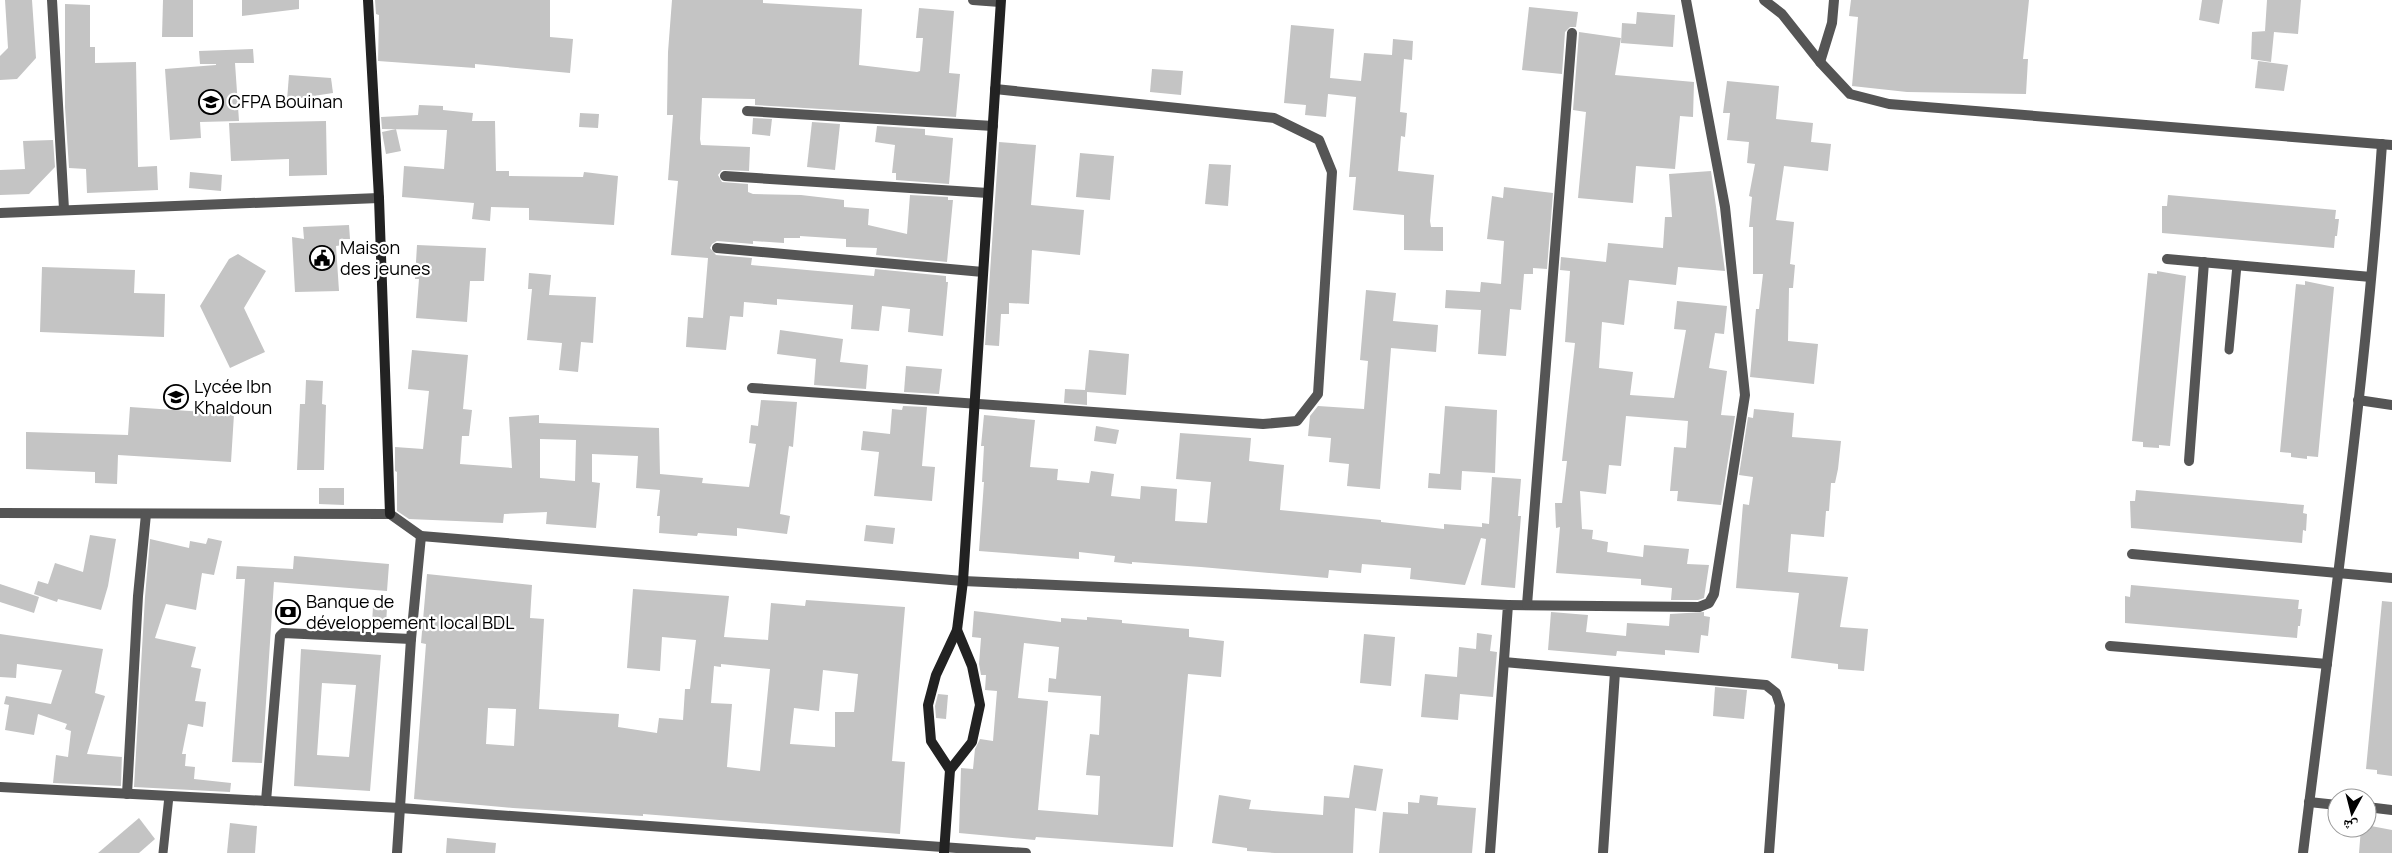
<svg xmlns="http://www.w3.org/2000/svg" width="2392" height="853" font-family="Manrope,'Noto Naskh Arabic',sans-serif">
	<style>
		.building { fill: #c4c4c4; fill-rule: evenodd }
		.lines { fill: none; stroke-linecap: round; stroke-linejoin: round }
		.lane { stroke: #555; stroke-width: 9 }
		.street { stroke: #555; stroke-width: 10 }
		.secondary { stroke: #222; stroke-width: 10 }
		.labels { text-anchor: middle; stroke-width: 4.5; stroke-linejoin: round; paint-order: stroke }
		.poi-label { font-size: 18px; fill: #000; stroke: #fff; text-anchor: start }
	</style>
	<rect width="100%" height="100%" fill="#fff"/>
	<g class="building">
		<polygon points="5,0 32,0 36,58 17,79 0,80 0,56 8,48"/>
		<polygon points="163,0 193,0 193,37 162,37"/>
		<polygon points="242,0 299,0 299,9 242,16"/>
		<polygon points="375,0 550,0 550,37 573,39 570,73 475,64 475,68 378,61 379,15 376,14"/>
		<polygon points="672,0 763,0 763,3 862,9 859,65 917,72 920,71 923,38 916,38 919,8 954,11 949,73 960,74 956,117 755,105 755,99 702,98 700,139 701,145 750,147 749,171 722,170 718,175 722,182 748,184 748,192 753,194 801,195 844,200 844,207 869,209 868,225 907,234 910,195 948,197 948,200 953,200 947,262 876,255 877,248 846,247 846,239 800,236 800,238 784,238 784,243 753,241 753,244 717,241 712,244 710,248 716,255 752,258 751,265 874,276 875,269 946,276 946,282 948,282 943,336 908,332 910,309 882,306 879,331 851,329 853,305 777,299 777,305 744,302 743,317 730,316 726,350 686,347 688,317 703,318 708,258 671,255 678,181 668,180 673,115 667,115 668,52"/>
		<polygon points="1851,0 2029,0 2023,59 2028,59 2026,94 1907,92 1852,86 1858,17 1849,16"/>
		<polygon points="2202,0 2223,0 2219,24 2199,20"/>
		<polygon points="2267,0 2301,0 2298,34 2274,32 2271,62 2251,59 2252,32 2267,31 2265,31"/>
		<polygon points="65,4 90,5 90,47 95,47 95,63 136,62 138,167 157,166 158,190 87,193 86,169 69,168 65,107"/>
		<polygon points="1529,7 1578,12 1576,27 1570,27 1565,32 1562,74 1522,70"/>
		<polygon points="1637,12 1675,15 1673,47 1621,43 1622,23 1636,24"/>
		<polygon points="1291,25 1334,29 1330,78 1361,81 1364,53 1392,55 1393,39 1413,41 1412,60 1404,59 1400,112 1407,113 1405,137 1401,136 1398,171 1434,175 1430,221 1431,227 1443,227 1443,251 1404,250 1404,215 1353,210 1356,177 1349,177 1356,97 1328,94 1326,117 1305,115 1306,105 1284,103"/>
		<polygon points="1579,32 1621,38 1615,75 1694,82 1693,117 1680,116 1675,169 1636,166 1633,203 1578,198 1586,112 1573,110"/>
		<polygon points="253,49 254,63 235,63 239,121 200,122 201,138 170,140 165,69 216,65 216,64 200,64 199,51"/>
		<polygon points="2258,61 2288,65 2284,91 2255,88"/>
		<polygon points="1152,69 1183,71 1181,95 1150,92"/>
		<polygon points="289,75 331,78 333,93 287,100"/>
		<polygon points="1727,81 1779,86 1776,119 1813,123 1811,142 1831,144 1828,171 1784,166 1776,220 1794,222 1790,264 1795,265 1793,288 1789,288 1788,341 1818,344 1814,384 1750,377 1756,309 1759,309 1763,274 1753,274 1753,227 1749,227 1752,197 1749,196 1755,164 1747,163 1749,142 1727,140 1730,113 1723,113"/>
		<polygon points="419,105 443,106 443,110 473,113 472,121 495,121 496,171 509,171 509,176 583,177 584,172 618,176 614,225 529,220 529,208 491,207 490,221 472,219 474,203 402,197 404,166 444,169 447,130 382,129 381,117 418,115"/>
		<polygon points="580,113 599,114 598,128 579,127"/>
		<polygon points="753,118 772,119 770,136 752,134"/>
		<polygon points="326,121 327,175 289,176 289,159 231,161 229,123"/>
		<polygon points="812,122 840,124 835,170 807,167"/>
		<polygon points="877,126 925,129 925,135 953,138 949,184 896,180 896,173 892,173 895,145 875,142"/>
		<polygon points="396,129 401,151 386,154 382,132"/>
		<polygon points="53,140 55,167 29,194 0,195 0,170 25,169 23,141"/>
		<polygon points="999,142 1036,145 1031,205 1084,210 1080,255 1032,250 1029,304 1009,303 1009,314 1001,314 999,346 985,345"/>
		<polygon points="1080,153 1114,156 1110,200 1076,197"/>
		<polygon points="1209,164 1231,165 1228,206 1205,204"/>
		<polygon points="1711,171 1725,271 1678,267 1676,285 1629,280 1624,325 1602,322 1599,368 1633,372 1630,395 1674,398 1686,330 1674,329 1677,301 1727,306 1724,334 1715,333 1709,368 1727,371 1721,415 1735,416 1721,505 1677,501 1678,491 1670,491 1674,447 1686,448 1688,421 1626,416 1621,466 1609,465 1606,494 1580,491 1582,529 1593,530 1592,539 1608,542 1607,552 1643,557 1644,545 1689,549 1687,564 1709,565 1704,598 1698,600 1671,600 1672,588 1641,585 1641,579 1556,573 1560,527 1556,528 1555,503 1562,503 1567,461 1562,461 1575,343 1565,342 1570,271 1560,270 1561,257 1606,262 1608,243 1663,248 1665,217 1672,217 1669,174"/>
		<polygon points="190,172 222,175 221,191 189,188"/>
		<polygon points="1504,187 1553,193 1547,269 1533,268 1533,274 1524,274 1521,310 1510,309 1506,356 1478,354 1481,310 1445,308 1446,290 1480,292 1481,282 1501,284 1504,241 1487,239 1492,196 1503,198"/>
		<polygon points="2168,195 2336,210 2335,219 2339,219 2337,236 2335,236 2334,248 2162,233 2162,206 2167,206"/>
		<polygon points="349,225 350,239 342,239 343,245 336,246 339,291 295,292 292,237 304,239 303,227"/>
		<polygon points="417,245 486,248 484,281 470,281 467,322 416,318 419,279 415,279"/>
		<polygon points="238,254 266,271 244,308 265,352 230,368 200,306 229,259"/>
		<polygon points="42,267 135,270 134,293 165,294 164,337 40,332"/>
		<polygon points="2157,271 2186,276 2170,446 2159,445 2159,448 2143,447 2143,442 2132,441 2148,273 2157,274"/>
		<polygon points="529,273 551,275 549,295 596,297 593,343 581,342 578,372 559,370 562,343 527,340 532,289 528,289"/>
		<polygon points="2305,281 2334,287 2318,457 2307,456 2307,459 2291,457 2291,453 2280,452 2296,284 2305,285"/>
		<polygon points="1366,290 1396,293 1393,321 1438,325 1436,352 1391,348 1380,489 1347,486 1349,464 1329,462 1331,438 1308,436 1310,416 1318,406 1364,409 1368,361 1360,360"/>
		<polygon points="780,330 843,339 840,362 868,365 866,389 814,385 816,359 777,354"/>
		<path d="M412,350l56,5 -5,54 9,1 -3,26h-7l-2,28 52,4 -3,-51 30,-2v8l120,5 1,46 43,4 -1,5 47,4 7,-43 -7,-1 2,-18 7,1 3,-26 36,2 -4,45 -4,-1 -9,68 10,2 -3,18 -50,-6v8l-39,-3 -1,3 -38,-3 1,-17h-3l3,-26 -24,-2 2,-32 -46,-2v28l8,1 -4,45 -50,-4 1,-12 -43,2 -1,9 -94,-4 -12,-8v-39l-2,-1v-24l28,2 6,-58 -21,-2zM540,439l36,1 -1,41 -35,-3z"/>
		<polygon points="1089,350 1129,354 1126,395 1087,392 1087,405 1064,403 1065,389 1085,390"/>
		<polygon points="906,366 942,369 939,394 904,392"/>
		<polygon points="306,380 323,381 322,404 326,405 324,470 297,470 300,404 305,404"/>
		<polygon points="903,406 927,407 922,466 935,467 932,501 874,496 879,452 861,450 863,431 890,434 892,409 902,410"/>
		<polygon points="1445,406 1497,410 1495,473 1462,471 1461,490 1428,488 1429,473 1440,474"/>
		<polygon points="130,407 234,414 231,462 118,455 117,484 95,483 95,472 26,469 26,432 128,435"/>
		<polygon points="1754,409 1794,413 1792,437 1841,441 1838,469 1835,483 1831,483 1829,511 1826,511 1824,537 1791,534 1788,572 1848,577 1840,627 1868,629 1864,671 1838,669 1838,664 1791,658 1799,593 1736,588 1743,504 1749,505 1753,477 1739,475 1748,417 1753,418"/>
		<polygon points="984,415 1035,420 1030,467 1058,469 1057,480 1089,483 1091,471 1114,474 1111,496 1140,499 1141,486 1177,489 1175,521 1207,523 1211,482 1176,479 1180,433 1251,438 1249,461 1284,465 1280,510 1381,520 1381,522 1444,529 1444,524 1482,527 1482,523 1489,524 1492,477 1521,479 1518,516 1521,516 1515,588 1481,585 1486,539 1481,538 1465,585 1410,579 1411,568 1362,564 1361,573 1329,570 1328,578 1201,567 1132,562 1132,564 1114,562 1115,556 1079,552 1079,559 979,551 984,482 982,482 984,446 981,446"/>
		<polygon points="1096,426 1119,430 1116,444 1094,441"/>
		<polygon points="319,488 344,488 344,505 319,504"/>
		<polygon points="2136,490 2304,505 2303,513 2307,514 2306,531 2303,530 2302,543 2131,528 2130,501 2135,501"/>
		<polygon points="866,525 895,528 893,544 864,541"/>
		<polygon points="90,535 116,539 108,586 101,610 58,599 57,602 34,594 38,581 48,584 55,563 83,572"/>
		<polygon points="208,538 222,541 214,575 202,573 196,610 166,604 155,638 196,647 191,667 201,669 195,701 206,702 203,727 188,724 182,754 186,754 185,766 195,767 194,779 231,783 230,792 134,787 145,597 150,539 189,548 190,541 206,544"/>
		<polygon points="294,556 389,564 387,591 274,582 262,763 232,762 245,579 236,579 237,566 293,569"/>
		<path d="M427,574l105,11 -2,33 14,1 -5,90 80,5 -1,13 39,6 2,-15 24,2 2,-31h5l6,-49 -34,-3 -2,34 -33,-3 6,-79 96,7 -5,41 44,3 3,-37 34,3 1,-6 99,7 -13,154 13,1 -5,72 -257,-20v2l-130,-8 -99,-9 12,-155 -5,-1zM721,664l49,5 -10,102 -33,-4 5,-63 -21,-1 3,-37 7,1zM823,670l35,4 -4,38h-19v35l-45,-3 4,-36 25,3zM488,708l28,1 -2,37 -28,-2z"/>
		<polygon points="0,584 39,597 34,613 0,602"/>
		<polygon points="2131,585 2299,600 2298,609 2302,609 2300,626 2298,626 2297,638 2125,623 2125,596 2130,597"/>
		<polygon points="2382,601 2392,602 2392,776 2377,774 2377,770 2366,769"/>
		<polygon points="373,606 387,607 386,626 372,625"/>
		<path d="M974,611l87,11v-4l26,2v-3l35,3v3l67,6v8l35,4 -3,36 -33,-3 -15,173 -137,-10 -1,3 -76,-7 2,-65 12,1 2,-20 5,-10 13,2 4,-50 -12,-1 1,-15h-5l-2,-11 2,-26 -9,-1zM1024,643l35,4 -3,32 -7,-1 -1,14 53,4 -2,39 -9,-1 -4,41 14,1 -2,39 -60,-5 10,-109 -30,-3z"/>
		<polygon points="1551,612 1588,615 1586,632 1626,636 1627,623 1669,626 1670,614 1704,612 1704,616 1710,617 1708,636 1701,635 1699,653 1665,650 1665,655 1617,651 1616,656 1548,650"/>
		<polygon points="1477,633 1492,635 1490,651 1497,652 1493,697 1460,694 1458,720 1421,717 1425,674 1457,677 1459,647 1476,649"/>
		<polygon points="0,634 103,649 95,693 105,696 87,754 122,757 122,753 121,786 53,783 56,755 68,757 71,731 65,729 67,724 38,714 34,735 5,730 9,705 4,704 6,696 51,704 62,670 17,664 16,678 0,677"/>
		<polygon points="1364,634 1395,637 1391,686 1360,683"/>
		<path d="M301,649l80,6 -11,136 -76,-5zM322,683l34,2 -7,72 -32,-2z"/>
		<polygon points="1715,687 1747,690 1744,719 1713,716"/>
		<polygon points="938,694 948,695 946,719 936,718 935,706"/>
		<polygon points="1354,765 1383,769 1376,811 1355,808 1353,853 1275,853 1247,851 1247,848 1212,843 1219,795 1251,800 1249,809 1323,815 1324,796 1349,798"/>
		<polygon points="1420,795 1438,797 1437,805 1476,808 1472,853 1379,853 1383,812 1408,814 1408,802 1419,803"/>
		<polygon points="139,818 155,839 139,853 98,853"/>
		<polygon points="230,823 257,826 255,853 227,853"/>
		<polygon points="2371,826 2392,830 2392,853 2359,853 2361,828 2370,830"/>
		<polygon points="447,838 496,843 495,853 446,853"/>
	</g>
	<g class="lines">
		<g class="lane">
			<polyline points="2229,350 2237,265"/>
			<polyline points="163,853 169,796"/>
		</g>
		<g class="street">
			<polyline points="52,0 64,209"/>
			<polyline points="973,0 1000,2"/>
			<polyline points="1764,0 1782,14 1820,62 1850,94 1889,104 2392,145"/>
			<polyline points="1820,62 1832,23 1834,0"/>
			<polyline points="747,111 993,126"/>
			<polyline points="725,176 988,193"/>
			<polyline points="0,213 379,198"/>
			<polyline points="717,248 983,272"/>
			<polyline points="2167,259 2371,277"/>
			<polyline points="752,388 1263,424 1297,421 1318,394 1332,172 1319,140 1274,118 995,89"/>
			<polyline points="2358,400 2392,405"/>
			<polyline points="2189,461 2204,262"/>
			<polyline points="0,513 390,514 421,536"/>
			<polyline points="2132,554 2392,578"/>
			<polyline points="1508,605 1699,607 1709,603 1714,594 1745,395 1725,207 1686,0"/>
			<polyline points="1527,605 1572,33"/>
			<polyline points="2110,646 2327,664"/>
			<polyline points="1504,662 1766,685 1776,693 1780,705 1769,853"/>
			<polyline points="0,787 400,808 1026,853"/>
			<polyline points="127,794 138,596 146,514"/>
			<polyline points="266,801 280,636 283,633 411,639"/>
			<polyline points="2309,802 2337,805"/>
			<polyline points="2367,807 2392,810"/>
			<polyline points="397,853 411,639 421,536 963,581 1508,605 1490,853"/>
			<polyline points="1603,853 1615,672"/>
			<path d="M2303,853c29,-236 63,-472 79,-709"/>
		</g>
		<g class="secondary">
			<polyline points="368,0 379,198 390,514"/>
			<polyline points="950,770 931,741 928,705 936,675 957,630 963,581 1001,0"/>
			<polyline points="944,853 950,770 972,742 980,705 972,666 957,630"/>
		</g>
	</g>
	<defs>
		<symbol id="university-ring" viewBox="-11 -11 22 22"><circle r="9.5" fill="#fff" stroke="#000" stroke-width="1.5"/><path d="M0-5L7-2L0 1L-7-2ZM-4 1L0 2.5L4 1V4Q0 6-4 4Z" fill="#000"/></symbol>
		<symbol id="civic-ring" viewBox="-11 -11 22 22"><circle r="9.5" fill="#fff" stroke="#000" stroke-width="1.5"/><path d="M-.6-6.5H3V-4.5H.6V-3L4-1V1h2V6H-6V1h2V-1L-.6-3ZM-1.2 2.5V6h2.4V2.5Z" fill="#000"/></symbol>
		<symbol id="school-ring" viewBox="-11 -11 22 22"><circle r="9.5" fill="#fff" stroke="#000" stroke-width="1.5"/><path d="M0-5L7-2L0 1L-7-2ZM-4 1L0 2.5L4 1V4Q0 6-4 4Z" fill="#000"/></symbol>
		<symbol id="bank-ring" viewBox="-11 -11 22 22"><circle r="9.5" fill="#fff" stroke="#000" stroke-width="1.5"/><path d="M-6-4H6V4H-6ZM0-2.3a2.3 2.3 0 1 0 0 4.6a2.3 2.3 0 1 0 0-4.6Z" fill="#000"/></symbol>
	</defs>
	<g fill-rule="evenodd">
		<use href="#university-ring" x="197" y="88" width="28" height="28"/>
		<use href="#civic-ring" x="308" y="244" width="28" height="28"/>
		<use href="#school-ring" x="162" y="383" width="28" height="28"/>
		<use href="#bank-ring" x="274" y="598" width="28" height="28"/>
	</g>
	<g class="labels">
		<g class="poi-label">
			<text x="228" y="108">CFPA Bouinan</text>
			<text x="340" y="254">Maison<tspan x="340" dy="21">des jeunes</tspan></text>
			<text x="194" y="393">Lycée Ibn<tspan x="194" dy="21">Khaldoun</tspan></text>
			<text x="306" y="608">Banque de<tspan x="306" dy="21">développement local BDL</tspan></text>
		</g>
	</g>
	<g transform="translate(2352 813) rotate(187)"><circle r="24" fill="#ffffff" stroke="#999999"/>
	<path d="M0-4L9 19L0 12L-9 19Z" fill="#000000"/>
	<text y="-8" font-size="14" font-weight="bold" text-anchor="middle" fill="#000000">ش</text>
	</g>
</svg>
